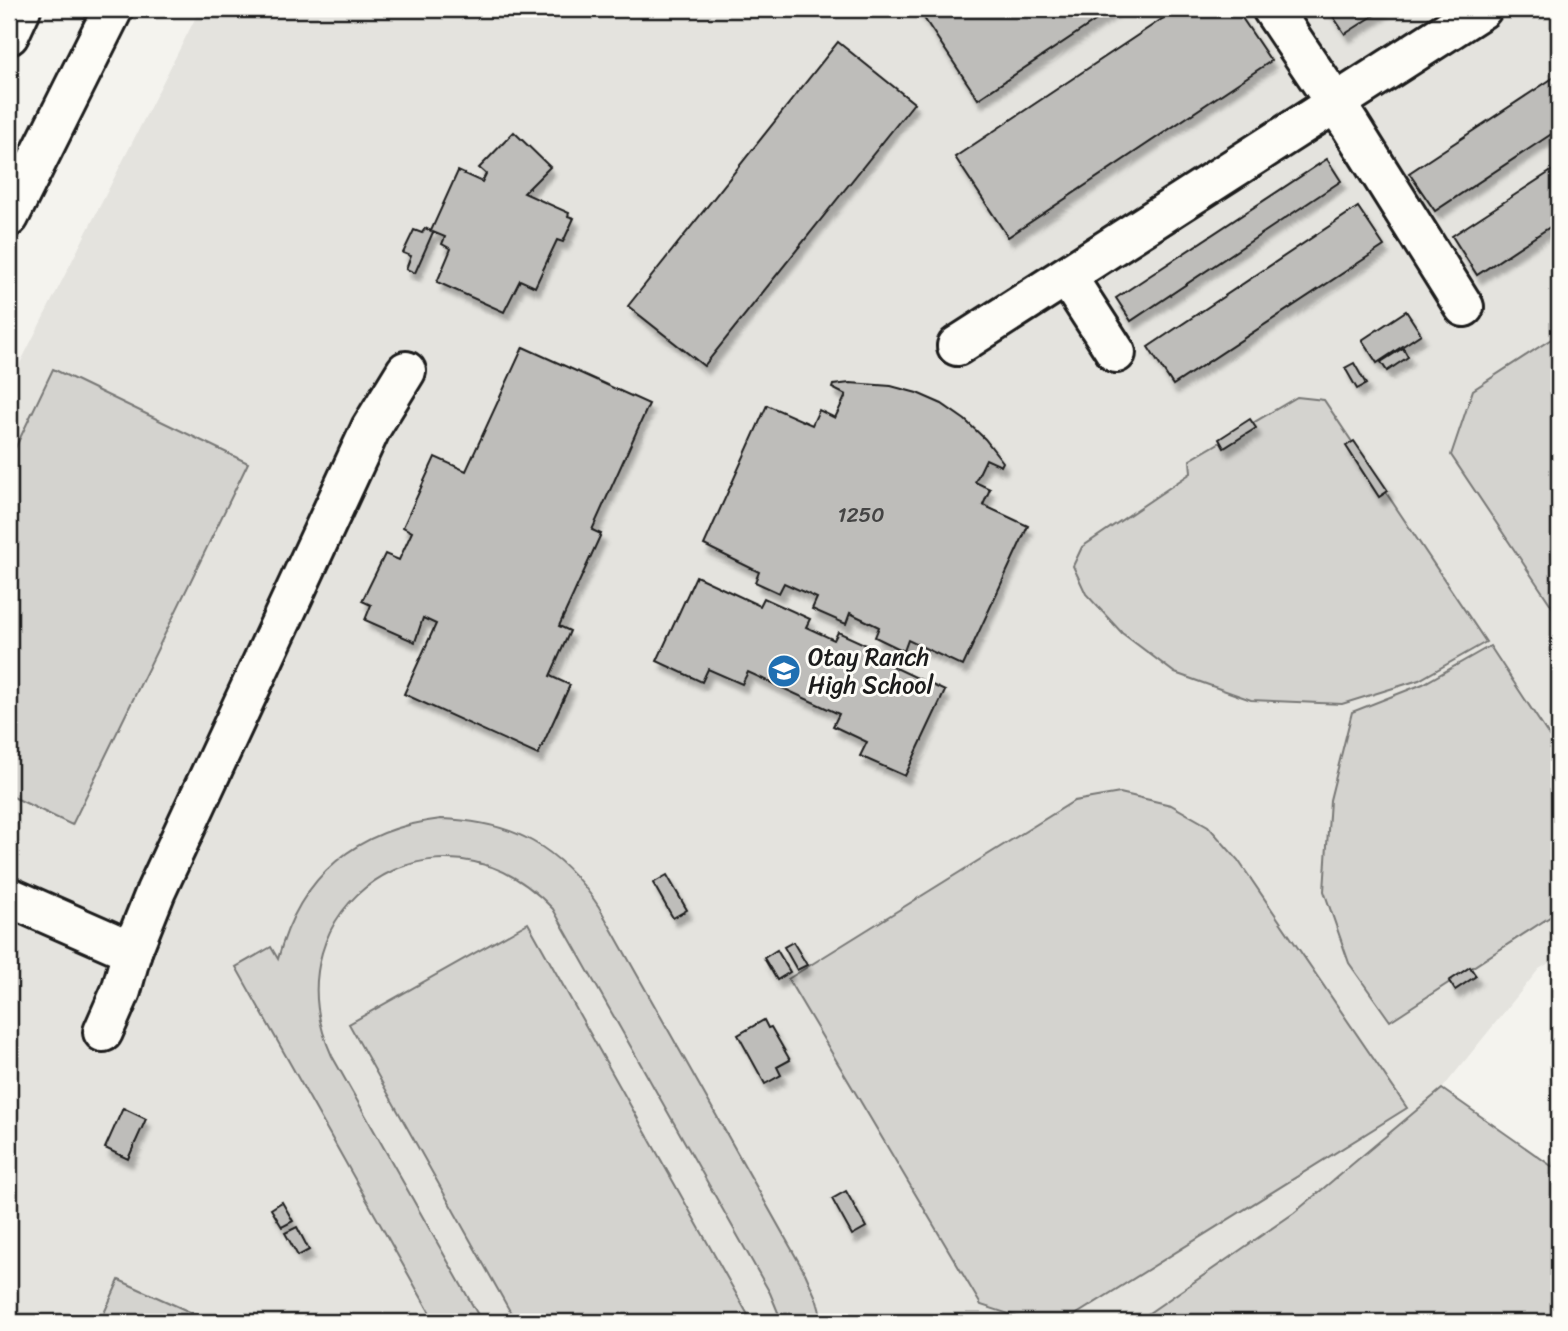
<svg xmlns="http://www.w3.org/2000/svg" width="1568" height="1331" font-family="Sriracha,sans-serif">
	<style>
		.built { fill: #e4e3de }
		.green { fill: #d4d3cf; stroke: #787876; stroke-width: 2 }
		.building { fill: #bebdba; stroke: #1c1c1c; stroke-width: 2; filter: url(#shadow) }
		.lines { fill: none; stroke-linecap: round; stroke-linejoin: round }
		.minor-casing { stroke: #1c1c1c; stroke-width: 44 }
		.major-casing { stroke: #1c1c1c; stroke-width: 44 }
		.minor { stroke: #fdfcf7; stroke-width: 38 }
		.major { stroke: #fdfcf7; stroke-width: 38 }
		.labels { text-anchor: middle; stroke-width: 6; stroke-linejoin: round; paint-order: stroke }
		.number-label { font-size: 21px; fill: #444 }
		.poi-label { font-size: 24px; fill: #1c1c1c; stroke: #fdfcf7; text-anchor: start }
	</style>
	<defs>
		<filter id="shadow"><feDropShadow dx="4.5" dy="8" stdDeviation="2" flood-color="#0004"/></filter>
	</defs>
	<rect width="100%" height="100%" fill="#f4f3ee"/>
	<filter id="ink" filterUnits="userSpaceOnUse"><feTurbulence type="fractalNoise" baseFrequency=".0143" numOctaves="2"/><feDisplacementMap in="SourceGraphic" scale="14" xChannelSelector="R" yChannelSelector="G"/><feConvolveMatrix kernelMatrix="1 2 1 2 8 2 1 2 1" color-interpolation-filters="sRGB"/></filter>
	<g filter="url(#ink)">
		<polygon class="built" points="200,9 1559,9 1559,957 1539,969 1442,1089 1294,1213 1136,1322 9,1322 9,385"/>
		<g class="green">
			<polygon points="1559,334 1559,617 1451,455 1473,390"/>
			<polygon points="53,369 248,463 72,825 9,795 9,461"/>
			<polygon points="1297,397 1324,400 1486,642 1419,680 1342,704 1251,700 1175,673 1122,633 1086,594 1073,566 1082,547 1191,473 1190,460"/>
			<polygon points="1490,646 1559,751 1559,911 1390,1021 1349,963 1324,891 1330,800 1352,712 1423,684"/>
			<polygon points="1120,793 1171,805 1208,826 1238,860 1407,1108 1064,1322 1034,1322 981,1305 788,979 1074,801"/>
			<path d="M441,819c72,2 119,28 158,88l206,366 11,25 7,24h-41l-12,-29 -217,-384c-113,-121 -289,-3 -221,147l150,266h-47l-199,-355 35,-20 7,12c22,-84 79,-130 163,-140z"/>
			<polygon points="528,923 752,1322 516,1322 349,1024"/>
			<polygon points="1442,1089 1553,1167 1559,1130 1559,1322 1136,1322 1294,1213"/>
			<polygon points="119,1280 212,1322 100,1322"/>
		</g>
		<g class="building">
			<polygon points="918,9 1113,9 978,99"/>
			<polygon points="1177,9 1236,9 1271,61 1008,237 955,157"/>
			<polygon points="1328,9 1384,9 1345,34"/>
			<polygon points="838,42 914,103 704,366 628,306"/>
			<polygon points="1559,74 1559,129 1435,211 1409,173"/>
			<polygon points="514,132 550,167 524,193 569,213 568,216 574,218 563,242 557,240 535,287 520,280 504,312 437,282 451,249 442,244 445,237 433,232 415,273 406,269 411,256 403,253 414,230 422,233 425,228 431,231 458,171 482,182 486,174 479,168"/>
			<polygon points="1327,159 1341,181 1131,321 1116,298"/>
			<polygon points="1559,166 1559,221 1477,275 1452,236"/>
			<polygon points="1358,207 1384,246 1173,385 1148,347"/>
			<polygon points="1406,311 1421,334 1377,363 1362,340"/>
			<polygon points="523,347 649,404 592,530 601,534 559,626 570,631 550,676 570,685 538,755 404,694 436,624 423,618 415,642 365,620 371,605 362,601 385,554 399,560 412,532 403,527 435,457 466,471"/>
			<polygon points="1403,348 1408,357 1387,371 1381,362"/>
			<polygon points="1354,363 1366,384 1357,389 1345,368"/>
			<polygon points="850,383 891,386 917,393 942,404 965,420 985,439 1003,462 1001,466 986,459 975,482 990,489 983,505 1028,526 963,666 908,640 904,651 875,637 879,627 850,613 846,624 812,609 817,598 784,583 779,593 755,582 759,572 704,545 767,405 812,425 819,410 835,418 846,395 832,388 833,385"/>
			<polygon points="1250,419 1256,428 1224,448 1219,439"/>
			<polygon points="1354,441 1388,491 1379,497 1346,446"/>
			<polygon points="696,576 760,606 764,598 810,619 806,627 834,640 838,632 884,653 881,661 945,691 905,776 860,756 867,742 833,726 839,714 748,672 742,684 708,669 702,682 657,661"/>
			<polygon points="667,875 687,910 673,918 653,883"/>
			<polygon points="793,942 807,965 797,970 784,947"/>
			<polygon points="777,950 790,972 777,980 764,958"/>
			<polygon points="1470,967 1476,976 1455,990 1449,981"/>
			<polygon points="764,1020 768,1028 771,1027 790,1060 777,1067 781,1075 765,1084 738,1035"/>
			<polygon points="123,1108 146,1119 128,1159 105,1148"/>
			<polygon points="846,1191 866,1227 852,1235 832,1199"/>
			<polygon points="282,1202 293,1221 282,1227 271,1209"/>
			<polygon points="297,1227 309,1250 298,1256 285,1233"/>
		</g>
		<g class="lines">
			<defs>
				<g id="minor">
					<polyline points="1272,9 1350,125 1464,307"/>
					<polyline points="1067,277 1116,353"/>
					<polyline points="957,346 1482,9"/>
					<polyline points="9,897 132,951"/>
					<polyline points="103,1032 121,991 132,951 156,891 371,428 406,371"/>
				</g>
				<g id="major">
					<polyline points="9,35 21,9"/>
					<polyline points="9,217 113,9"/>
				</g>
			</defs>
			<use href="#minor" class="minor-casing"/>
			<use href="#major" class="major-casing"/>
			<use href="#minor" class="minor"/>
			<use href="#major" class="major"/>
		</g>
	</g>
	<defs>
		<symbol id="school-disc" viewBox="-11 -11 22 22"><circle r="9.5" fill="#1f6fb2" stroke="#fdfcf7"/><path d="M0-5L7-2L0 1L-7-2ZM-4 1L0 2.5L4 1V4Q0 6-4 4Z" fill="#fff"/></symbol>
	</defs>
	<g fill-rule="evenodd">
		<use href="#school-disc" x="765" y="652" width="38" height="38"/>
	</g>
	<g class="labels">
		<g class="number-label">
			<text x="861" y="522">1250</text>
		</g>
		<g class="poi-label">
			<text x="808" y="665">Otay Ranch<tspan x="808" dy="28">High School</tspan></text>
		</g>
	</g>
	<rect width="1568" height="1331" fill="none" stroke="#fdfcf7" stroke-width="35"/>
	<rect x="18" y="18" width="1533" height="1296" fill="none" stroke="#1c1c1c" stroke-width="2.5" filter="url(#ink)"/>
</svg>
